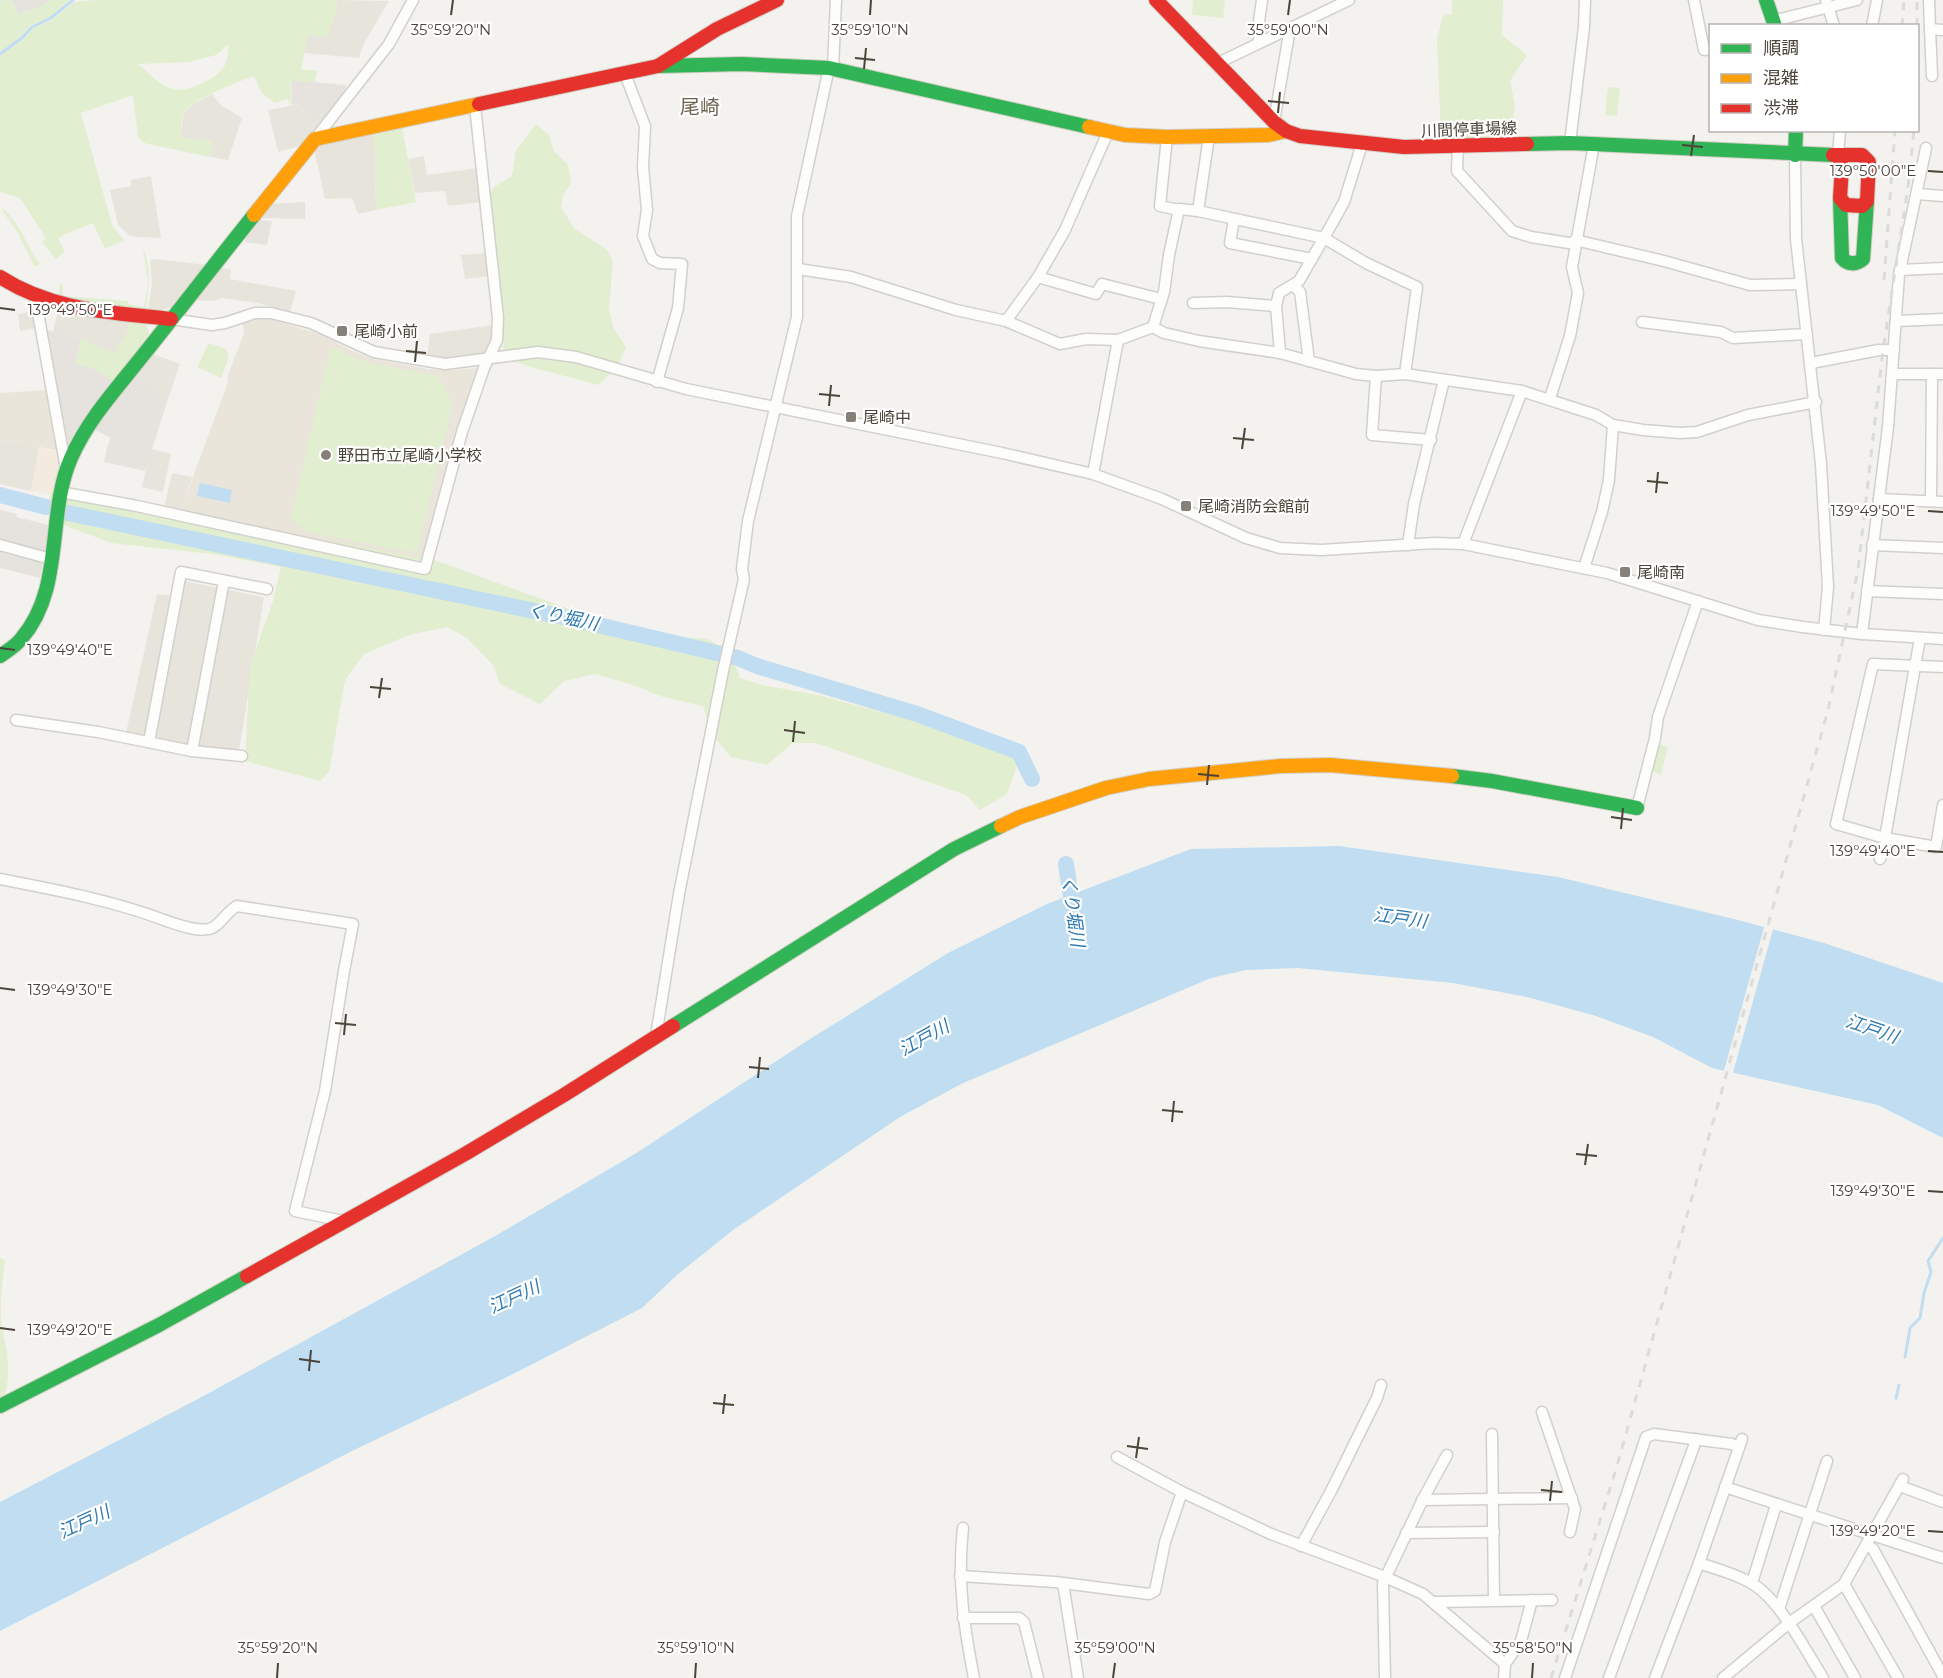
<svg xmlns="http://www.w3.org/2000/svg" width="1943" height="1678" font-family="Montserrat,'Noto Sans JP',sans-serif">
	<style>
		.residential { fill: #e7e4dc }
		.commercial { fill: #f3ebdf }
		.industrial { fill: #e6e2de }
		.education { fill: #eae5da }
		.green { fill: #e1eecf; fill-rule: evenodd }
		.parking { fill: #e6e3df }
		.water { fill: #c0ddf1 }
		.pier { fill: #f4f2ee }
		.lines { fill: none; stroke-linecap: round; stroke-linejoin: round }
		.stream { stroke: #c0ddf1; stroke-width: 3 }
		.river { stroke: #c0ddf1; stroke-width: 16 }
		.street-casing { stroke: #d2d0cb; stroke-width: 13 }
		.fast-casing { stroke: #d3cfc5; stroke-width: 16 }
		.slow-casing { stroke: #d3cfc5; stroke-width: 16 }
		.jam-casing { stroke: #d3cfc5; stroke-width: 16 }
		.street { stroke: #fdfdfc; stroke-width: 10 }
		.fast { stroke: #30b455; stroke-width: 14 }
		.slow { stroke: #ff9f0a; stroke-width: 14 }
		.jam { stroke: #e5322d; stroke-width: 14 }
		.rail { stroke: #dbdbda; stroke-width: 3; stroke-dasharray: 8 8; stroke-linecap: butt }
		.ticks { fill: none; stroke: #4b4439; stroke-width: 2 }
		.poi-dot { fill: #868178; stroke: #fff; stroke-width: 2 }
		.labels { text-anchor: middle; stroke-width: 4.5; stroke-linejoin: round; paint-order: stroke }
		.street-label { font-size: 16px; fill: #4b4439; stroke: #fff }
		.poi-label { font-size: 16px; fill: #4b4439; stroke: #fff; text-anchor: start }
		.water-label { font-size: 18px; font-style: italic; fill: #2e7ab2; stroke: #fff }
		.quarter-label { font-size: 20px; fill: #6e6250; stroke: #fff }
		.ticks-label { font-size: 15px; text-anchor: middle; fill: #4b4439; stroke: #fff; stroke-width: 4.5; stroke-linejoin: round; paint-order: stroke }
	</style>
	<rect width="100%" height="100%" fill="#f4f2ee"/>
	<g class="residential">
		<polygon points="337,0 389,1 364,43 359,58 304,53 308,35 326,36 337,11"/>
		<polygon points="212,94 221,105 242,118 228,160 210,157 213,142 180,137 184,113 193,104"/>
		<polygon points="306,103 313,113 321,116 325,120 304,145 278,152 268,110"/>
		<polygon points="374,133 376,210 358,214 352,198 325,199 314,149 316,146"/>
		<polygon points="424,156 427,175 478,168 482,202 448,206 445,191 415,193 408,159"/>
		<polygon points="151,176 161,238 137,237 129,235 118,225 110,190 131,186 131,180"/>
		<polygon points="487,253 490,276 465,279 461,255"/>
		<polygon points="155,259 207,265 174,306 159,311 148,310 152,284 150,260"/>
		<polygon points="220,268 231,269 230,279 296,291 290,312 258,303 222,298 213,301 193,300"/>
		<polygon points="58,310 129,320 128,330 114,354 81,339 53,332"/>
		<polygon points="35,311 39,328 20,331 18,314"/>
		<polygon points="494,325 492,344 490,351 484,355 452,360 427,357 430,334"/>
		<polygon points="150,353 180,364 168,399 131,378"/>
		<polygon points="0,440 39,447 31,491 0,484"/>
		<polygon points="151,449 171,454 163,492 142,487"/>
		<polygon points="172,473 192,477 180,512 164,508"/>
		<polygon points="184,581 264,597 238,757 126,733 157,594 181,597"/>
	</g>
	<polygon class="commercial" points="39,447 59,451 61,464 53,495 31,491"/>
	<g class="industrial">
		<polygon points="292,80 346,85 344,96 325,120 321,116 309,114 306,103 291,105"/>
		<polygon points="131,378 168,399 145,471 104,462 107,447 111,438 92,428"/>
		<polygon points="0,510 17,514 16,517 49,525 45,553 0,543"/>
	</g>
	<g class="education">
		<polygon points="262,319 274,320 323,335 350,350 373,359 427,369 455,370 477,368 479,370 423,562 180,512 228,382 227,378 244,333 243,323"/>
		<polygon points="49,390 57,450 0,440 0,393"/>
	</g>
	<g class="green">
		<polygon points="0,0 11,0 19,14 40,7 50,0 69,0 51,17 31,25 21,37 0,52"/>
		<path d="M95,0h242v11l-11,26 -18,-2 -7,34 16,2 -2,11 -23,-1 -2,24 -3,-6 -13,4 -13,-11 -7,-16c-16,6 -63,23 -70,37 -3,6 -3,17 -4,24l33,5 -3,15 -66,-14 -6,-6 -5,-42 -52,18 31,112 12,15 -19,9 -12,-26 -28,11 -7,5 7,13 -9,7 -14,-17 4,-4 -26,-40 -20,-6v-136l23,-16 9,-11 20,-9 22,-18zM229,44c-1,6 -1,13 -3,19 -5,14 -38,30 -53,26 -13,-3 -25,-17 -35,-25l51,-2 27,-7z"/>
		<polygon points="1193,0 1225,0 1223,18 1192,15"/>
		<polygon points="1452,0 1503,0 1502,35 1527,55 1510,81 1515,105 1510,138 1441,139 1437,39 1443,16 1452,14"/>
		<polygon points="1608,87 1620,88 1617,116 1605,115"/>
		<polygon points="536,124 549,135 554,151 568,165 571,183 563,195 561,207 574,228 607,250 613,261 609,308 613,327 626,347 617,368 598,385 531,367 504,358 503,340 493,328 489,198 494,187 512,176 516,150"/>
		<polygon points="402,128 416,202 376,210 374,133"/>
		<path d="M0,207c17,10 28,41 40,57l-5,3 -19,-37z"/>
		<path d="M143,248c9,21 5,40 3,62l-88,-10 2,-17 3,3 -1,10 65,5 2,3 15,3 4,-24z"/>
		<polygon points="129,320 145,320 149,334 146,339 147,343 116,383 75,364 81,339 114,353 128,330"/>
		<polygon points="209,343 226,349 229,357 221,378 197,367"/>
		<polygon points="336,348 365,362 438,376 453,402 417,553 307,532 291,518 329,352"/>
		<polygon points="51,492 81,492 153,514 292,534 437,561 610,624 674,637 708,639 731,654 740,678 762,685 818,695 1014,748 1018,763 1007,794 980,810 966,795 816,743 793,743 767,765 731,757 712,734 703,706 663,697 633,685 595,674 564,681 540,704 500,684 493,665 467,638 447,627 409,635 364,654 345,680 329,772 320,781 245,761 250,666 273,601 281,567 212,554 111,543 56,522 47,506"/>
		<polygon points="1659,744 1668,747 1661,775 1652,771 1655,747"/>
		<path d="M0,1258l5,2c-2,18 -5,39 -4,57 4,33 13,50 2,84l-3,1z"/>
	</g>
	<g class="parking">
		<polygon points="11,0 50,0 40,7 19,14"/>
		<polygon points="305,202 305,219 259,218 270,204"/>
		<polygon points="259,220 272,221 267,245 245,242 246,236"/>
		<polygon points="44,329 81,339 75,364 93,369 113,381 77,429 65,452"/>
		<polygon points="0,548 43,562 40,578 0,568"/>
	</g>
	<g class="water">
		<polygon points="200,483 232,490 230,503 197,496"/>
		<polygon points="1339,846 1558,877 1738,920 1824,943 1943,983 1943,1138 1878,1105 1712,1068 1653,1037 1596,1016 1527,997 1453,983 1298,968 1246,970 1211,978 963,1083 900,1117 733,1230 677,1275 642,1308 509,1376 354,1450 0,1631 0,1502 198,1399 497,1235 638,1152 810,1039 948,953 1047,904 1191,849"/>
	</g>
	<polygon class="pier" points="1765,924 1774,926 1732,1076 1723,1074"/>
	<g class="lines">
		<g class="stream">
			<polyline points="0,54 22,38 32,27 51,18 73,0"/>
			<polyline points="1905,1357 1910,1328 1920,1318 1924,1293 1931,1272 1928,1261 1943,1238"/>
			<polyline points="1896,1398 1899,1385"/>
		</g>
		<g class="river">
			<polyline points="0,495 46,507"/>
			<polyline points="68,513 577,620 738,658 757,666 917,714 1019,752 1032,779"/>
			<polyline points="1066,864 1074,917"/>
		</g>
		<defs>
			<g id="street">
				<polyline points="1694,0 1704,50 1710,49"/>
				<polyline points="1826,0 1834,26"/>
				<polyline points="1929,0 1930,29 1943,30"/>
				<polyline points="1773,21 1857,0"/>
				<polyline points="1872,26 1877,0"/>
				<polyline points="1930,29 1932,76"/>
				<polyline points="1259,42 1259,22 1262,0"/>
				<polyline points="1218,63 1349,0"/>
				<polyline points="833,69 836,0"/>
				<polyline points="625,74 645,126 643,167 647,210 643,236 652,259 660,263 682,264 678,308 657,382"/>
				<polyline points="1274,122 1290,28"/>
				<polyline points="1167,137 1160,206 1179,210"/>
				<polyline points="315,139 389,44 413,0"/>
				<polyline points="1570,143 1584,27 1585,0"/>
				<polyline points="1458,145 1457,171 1512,231 1531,237 1575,244"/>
				<polyline points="1795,155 1796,239 1821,464 1828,587 1824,630"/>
				<polyline points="1838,156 1840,130"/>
				<polyline points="1917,194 1943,196"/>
				<polyline points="1198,211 1209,136"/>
				<polyline points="1234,219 1230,243 1312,259"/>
				<polyline points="1575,240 1664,261 1750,285 1801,284"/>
				<polyline points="798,269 851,277 956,310 1006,321 1060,344 1086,339 1118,340 1153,327"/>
				<polyline points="1900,270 1943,268"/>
				<polyline points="1038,277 1096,294 1102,284 1161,299"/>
				<polyline points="1293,285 1300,292 1309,361"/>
				<polyline points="35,296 66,469"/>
				<polyline points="1193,303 1227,302 1276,306 1279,293 1299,281 1329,229 1344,202 1362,144"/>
				<polyline points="1276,306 1280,353"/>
				<polyline points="171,319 212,325 225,323 255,313 271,313 311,323 374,352 445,364 538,352 576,357 686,389 1002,453 1093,474 1162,499 1246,538 1280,548 1321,550 1435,543 1463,544 1607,573 1758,620 1803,627 1862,634 1943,639"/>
				<polyline points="1006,321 1038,277 1065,230 1108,132"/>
				<polyline points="1896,321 1943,319"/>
				<polyline points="1642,322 1721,332 1733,338 1807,334"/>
				<polyline points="1153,327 1164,333 1199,341 1280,353 1356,374 1376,376 1405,374 1522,391 1596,415 1613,425 1643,430 1680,433 1697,432 1748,415 1816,402"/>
				<polyline points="1153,327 1164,292 1169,255 1179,209 1198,211 1324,238 1366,263 1417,287 1405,374"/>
				<polyline points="1811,363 1879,350 1894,350"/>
				<polyline points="1893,374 1943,374"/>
				<polyline points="1376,376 1372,435 1431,440"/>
				<polyline points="1550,398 1570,336 1578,293 1572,267 1594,144"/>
				<polyline points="1093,474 1118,340"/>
				<polyline points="60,492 137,506 425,569 462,432 484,368 497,340 498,318 475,106"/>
				<polyline points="1879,499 1943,502"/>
				<polyline points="1931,501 1932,374"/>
				<polyline points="1463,544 1522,391"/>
				<polyline points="0,545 51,559"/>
				<polyline points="1408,545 1414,504 1444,380"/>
				<polyline points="1872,545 1943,548"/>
				<polyline points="1584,568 1602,512 1609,480 1613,425"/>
				<polyline points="1867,591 1943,594"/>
				<polyline points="1862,634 1888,427 1899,275 1926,148"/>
				<polyline points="1943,667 1873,664 1836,824 1885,838 1936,847 1943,805"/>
				<polyline points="16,720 98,732 192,751 242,756"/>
				<polyline points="149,742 181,572 267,589"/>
				<polyline points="192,751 224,581"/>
				<polyline points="1637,808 1655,738 1658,717 1698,601"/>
				<polyline points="1885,838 1920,638"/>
				<polyline points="1880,859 1887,838"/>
				<path d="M0,879c56,11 111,21 164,41 12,4 32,12 45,9 10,-2 18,-18 28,-23l116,18 -9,47 -19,120 -30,120 48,10"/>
				<polyline points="656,1036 679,894 723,671 744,579 742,569 748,521 797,317 797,216 829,68"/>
				<polyline points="1542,1412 1575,1509 1570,1532"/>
				<polyline points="1492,1434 1494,1600"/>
				<polyline points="1117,1457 1182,1492 1271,1534 1385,1577 1423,1594 1505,1664"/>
				<polyline points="1900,1486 1943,1502"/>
				<polyline points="1725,1487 1943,1558"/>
				<polyline points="1422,1500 1572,1498"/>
				<path d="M963,1528c-6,52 1,99 11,150"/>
				<polyline points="1406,1533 1494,1532"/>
				<polyline points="1867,1545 1873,1549 1943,1676"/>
				<polyline points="1301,1546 1331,1491 1377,1398 1381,1385"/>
				<path d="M1699,1563c17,6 37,11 52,20 28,15 55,68 72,95"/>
				<polyline points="960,1576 1055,1582 1149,1594 1155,1591 1165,1542 1182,1492"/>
				<polyline points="1063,1583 1078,1678"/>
				<polyline points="1752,1583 1776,1505"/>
				<polyline points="1844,1584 1898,1678"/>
				<polyline points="1435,1602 1552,1600"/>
				<polyline points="1814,1606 1855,1678"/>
				<polyline points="1779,1609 1827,1461"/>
				<polyline points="963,1618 1019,1618 1024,1622 1038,1678"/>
				<polyline points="1385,1678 1383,1583 1423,1499 1447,1455"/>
				<polyline points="1504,1678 1505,1664 1521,1641 1532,1600"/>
				<polyline points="1565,1678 1646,1437 1654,1434 1732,1444 1739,1447"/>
				<polyline points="1609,1678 1694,1446 1695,1439"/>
				<polyline points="1655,1678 1699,1563 1742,1439"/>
				<polyline points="1723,1678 1789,1623 1844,1584 1903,1479"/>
			</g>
			<g id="fast">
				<polyline points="1766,0 1775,26"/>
				<polyline points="658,66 742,64 829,68 1089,127"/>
				<polyline points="1527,144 1570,143 1833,155"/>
				<polyline points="1795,155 1796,130"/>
				<path d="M1840,198l2,60c6,7 14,7 21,1l4,-58"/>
				<path d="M0,656c7,-5 16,-10 21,-17 44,-50 25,-124 50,-181 17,-39 47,-71 73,-104 37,-46 73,-93 110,-139"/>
				<polyline points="1452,776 1492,781 1637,808"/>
				<polyline points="673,1026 954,849 1001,826"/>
				<polyline points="0,1406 159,1325 247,1276"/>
			</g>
			<g id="slow">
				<polyline points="1089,127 1125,135 1167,137 1268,135 1286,131"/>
				<polyline points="254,215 315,139 479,104"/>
				<polyline points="1001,826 1020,817 1106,788 1149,779 1281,766 1330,765 1452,776"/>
			</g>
			<g id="jam">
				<polyline points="1156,0 1274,122 1286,131 1300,136 1404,147 1527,144"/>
				<polyline points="479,104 658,66 717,29 777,0"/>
				<polyline points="1833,155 1862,155 1869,162 1867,201 1862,206 1846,205 1840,198 1842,166 1838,156"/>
				<path d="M0,277c53,34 110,35 171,42"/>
				<polyline points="247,1276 465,1154 564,1095 673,1026"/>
			</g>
		</defs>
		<use href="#street" class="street-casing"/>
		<use href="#fast" class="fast-casing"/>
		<use href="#slow" class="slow-casing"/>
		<use href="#jam" class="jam-casing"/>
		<use href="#street" class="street"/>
		<use href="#fast" class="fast"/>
		<use href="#slow" class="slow"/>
		<use href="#jam" class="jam"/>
		<g class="rail">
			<polyline points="1902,26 1904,0"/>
			<polyline points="1917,26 1917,0"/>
			<polyline points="1884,280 1895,130"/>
			<polyline points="1551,1678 1617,1466 1828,710 1858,570 1883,350 1908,187 1914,130"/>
		</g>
	</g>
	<path class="ticks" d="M451,15l2,-15M870,15l1,-15M1288,15l2,-15M855,58l20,2M864,69l2,-21M1268,101l21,2M1278,113l2,-21M1682,145l21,2M1691,156l3,-21M1928,171l15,1M0,308l15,2M406,351l20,2M415,362l2,-21M819,394l21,2M829,406l2,-21M1233,438l21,2M1242,449l3,-21M1647,481l21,2M1656,493l2,-21M1928,511l15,1M0,648l15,2M370,687l21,2M379,698l3,-20M784,730l21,3M793,742l2,-21M1198,774l21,2M1207,785l2,-20M1611,817l21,3M1621,829l2,-21M1928,851l15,1M0,988l15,2M335,1023l21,2M344,1035l2,-21M749,1067l20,2M758,1078l2,-21M1162,1110l21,2M1172,1122l2,-21M1576,1154l21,2M1585,1165l3,-21M1928,1191l15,1M0,1328l15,2M299,1359l21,3M309,1371l2,-21M713,1403l21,2M723,1414l2,-20M1127,1446l21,3M1136,1458l3,-21M1541,1490l21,2M1550,1501l2,-20M1928,1531l15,1M277,1678l1,-15M695,1678l1,-15M1113,1678l2,-15M1532,1678l1,-15"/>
	<g class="poi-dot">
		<rect x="336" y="325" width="12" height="12" rx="3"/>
		<rect x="845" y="411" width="12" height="12" rx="3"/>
		<circle cx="326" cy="455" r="6"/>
		<rect x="1180" y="500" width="12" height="12" rx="3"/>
		<rect x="1619" y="566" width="12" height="12" rx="3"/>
	</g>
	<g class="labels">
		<g class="street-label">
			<text transform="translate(1469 129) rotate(-2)" y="6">川間停車場線</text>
		</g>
		<g class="poi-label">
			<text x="354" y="337">尾崎小前</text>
			<text x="863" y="423">尾崎中</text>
			<text x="338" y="461">野田市立尾崎小学校</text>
			<text x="1198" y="512">尾崎消防会館前</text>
			<text x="1637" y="578">尾崎南</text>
		</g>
		<g class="water-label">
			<text transform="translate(563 617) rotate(12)" y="6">くり堀川</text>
			<text transform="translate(1073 911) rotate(82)" y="6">くり堀川</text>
			<text transform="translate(1400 918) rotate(8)" y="6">江戸川</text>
			<text transform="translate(1872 1029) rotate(19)" y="6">江戸川</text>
			<text transform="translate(924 1038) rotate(-29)" y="6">江戸川</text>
			<text transform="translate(514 1297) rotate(-25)" y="6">江戸川</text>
			<text transform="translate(84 1522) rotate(-25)" y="6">江戸川</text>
		</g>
		<g class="quarter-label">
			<text x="700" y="114">尾崎</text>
		</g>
	</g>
	<g class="ticks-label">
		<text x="451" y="35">35°59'20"N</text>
		<text x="870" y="35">35°59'10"N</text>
		<text x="1288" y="35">35°59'00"N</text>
		<text x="1873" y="176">139°50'00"E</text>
		<text x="70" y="315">139°49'50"E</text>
		<text x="1873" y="516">139°49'50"E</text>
		<text x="70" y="655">139°49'40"E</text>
		<text x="1873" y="856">139°49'40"E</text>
		<text x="70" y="995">139°49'30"E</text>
		<text x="1873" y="1196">139°49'30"E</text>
		<text x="70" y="1335">139°49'20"E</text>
		<text x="1873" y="1536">139°49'20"E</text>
		<text x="278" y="1653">35°59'20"N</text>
		<text x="696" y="1653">35°59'10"N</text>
		<text x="1115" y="1653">35°59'00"N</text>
		<text x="1533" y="1653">35°58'50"N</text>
	</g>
	<rect x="1709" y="24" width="210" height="108" fill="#ffffff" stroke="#b7b4b0" stroke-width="1.5"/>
	<rect x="1721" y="44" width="30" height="9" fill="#30b455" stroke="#b7b4b0" stroke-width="1.5"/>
	<text x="1763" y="54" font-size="18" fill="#4b4439">順調</text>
	<rect x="1721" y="74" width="30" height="9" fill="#ff9f0a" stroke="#b7b4b0" stroke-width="1.5"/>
	<text x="1763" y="84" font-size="18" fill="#4b4439">混雑</text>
	<rect x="1721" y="104" width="30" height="9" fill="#e5322d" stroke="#b7b4b0" stroke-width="1.5"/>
	<text x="1763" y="114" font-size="18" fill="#4b4439">渋滞</text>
</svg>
